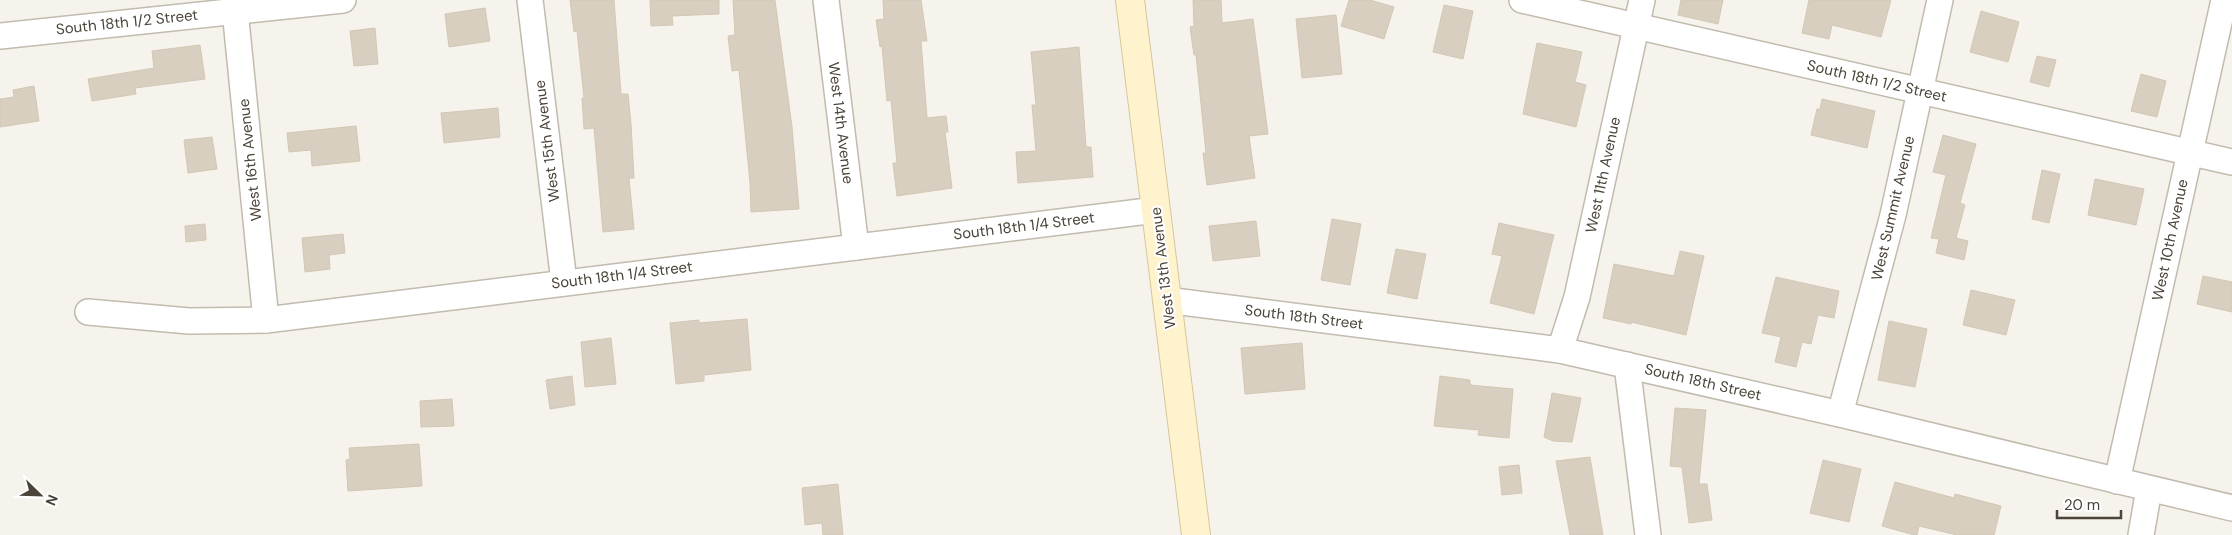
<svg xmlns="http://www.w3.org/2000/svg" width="2232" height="535" font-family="'DM Sans',sans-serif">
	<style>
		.building { fill: #d8cfc1; stroke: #d3c7b4 }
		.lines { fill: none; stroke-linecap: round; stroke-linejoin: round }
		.street-casing { stroke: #c2bbae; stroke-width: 28 }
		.secondary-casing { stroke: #d6c79b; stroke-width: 30 }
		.street { stroke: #fff; stroke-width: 25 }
		.secondary { stroke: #fff3cd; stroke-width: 28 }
		.labels { text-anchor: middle; stroke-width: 4; stroke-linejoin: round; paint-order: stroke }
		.street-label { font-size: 15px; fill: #4b4439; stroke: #fff }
	</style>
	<rect width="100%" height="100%" fill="#f6f3ec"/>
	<g class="building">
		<polygon points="570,0 614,0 621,94 628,94 631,124 634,178 629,178 634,229 603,232 594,128 584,129 582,98 584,98 577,31 574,32"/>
		<polygon points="650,0 719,0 719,14 672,16 673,25 651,26"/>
		<polygon points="733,0 775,0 792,127 799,209 751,212 750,183 739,70 732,71 728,36 735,35"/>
		<polygon points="883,0 921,0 927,41 921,41 927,118 946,116 948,132 945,132 952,188 897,196 893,163 897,163 891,100 887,101 882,46 880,47 876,20 884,19"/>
		<polygon points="1193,0 1221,0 1222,23 1253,19 1268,134 1249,136 1255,178 1207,185 1203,153 1206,153 1196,55 1194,55 1190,27 1194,26"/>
		<polygon points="1349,0 1370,0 1394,7 1384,39 1341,26"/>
		<polygon points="1681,0 1723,0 1718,24 1678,15"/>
		<polygon points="1809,0 1891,0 1881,37 1832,25 1829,39 1802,33"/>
		<polygon points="1444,5 1473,11 1463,59 1433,52"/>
		<polygon points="485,8 490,41 449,47 445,14"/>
		<polygon points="1981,11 2019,22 2008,62 1970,52"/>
		<polygon points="1336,15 1342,74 1302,78 1296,19"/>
		<polygon points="375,28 378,64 354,66 350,31"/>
		<polygon points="1537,43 1582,52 1575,82 1586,85 1576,127 1523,114"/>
		<polygon points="200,45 205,79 135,88 136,94 92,101 88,79 154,68 152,51"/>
		<polygon points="1079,47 1086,147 1091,147 1093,177 1018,183 1016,152 1036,151 1032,105 1036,105 1031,52"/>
		<polygon points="2037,56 2056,60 2049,87 2030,82"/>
		<polygon points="2141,74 2166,81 2157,117 2131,111"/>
		<polygon points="34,86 39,121 0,127 0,99 14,97 13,90"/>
		<polygon points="1822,99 1875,111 1867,148 1811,135 1817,109 1820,109"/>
		<polygon points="498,108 500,137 444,143 441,113"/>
		<polygon points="356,126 360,161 312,166 311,150 289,152 287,133"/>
		<polygon points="1943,135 1976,144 1960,203 1965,205 1956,238 1968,241 1964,260 1936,253 1939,239 1931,238 1946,175 1933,172"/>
		<polygon points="212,137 217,169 188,173 184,140"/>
		<polygon points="2042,170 2060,174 2049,223 2032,219"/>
		<polygon points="2095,179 2144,189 2136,225 2088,215"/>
		<polygon points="1332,219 1361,224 1350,285 1321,280"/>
		<polygon points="1256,221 1260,256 1213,261 1209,226"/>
		<polygon points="1499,223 1554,235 1534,314 1490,303 1502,256 1492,254"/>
		<polygon points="205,224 206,240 186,242 185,226"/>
		<polygon points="343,234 345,253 329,255 330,269 305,272 302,238"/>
		<polygon points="1396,249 1426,254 1417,299 1387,293"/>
		<polygon points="1680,251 1704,256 1686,335 1631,322 1631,324 1603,318 1614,264 1674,276"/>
		<polygon points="2203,276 2232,282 2232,312 2197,304"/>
		<polygon points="1776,277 1839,291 1834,318 1818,315 1811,344 1802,342 1796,367 1775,362 1781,337 1762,333"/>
		<polygon points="1971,290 2015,300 2006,335 1963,325"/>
		<polygon points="747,319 751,370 704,375 704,381 676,384 670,323 699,320 699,323"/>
		<polygon points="1889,321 1927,329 1915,387 1878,380"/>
		<polygon points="611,338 616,384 585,387 581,342"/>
		<polygon points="1302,343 1305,389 1245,394 1241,348"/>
		<polygon points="572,376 575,405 550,409 546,380"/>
		<polygon points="1440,376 1470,380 1470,385 1513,389 1509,438 1478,435 1479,430 1434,426"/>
		<polygon points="1552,393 1581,398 1572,442 1553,441 1544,437"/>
		<polygon points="452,399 454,426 421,427 420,401"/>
		<polygon points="1675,408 1706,410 1699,484 1707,484 1712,520 1689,523 1682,467 1670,466"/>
		<polygon points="419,444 422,486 348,491 346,460 350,459 349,448"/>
		<polygon points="1590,457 1603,535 1570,535 1556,461"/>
		<polygon points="1823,460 1861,469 1849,522 1810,513"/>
		<polygon points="1519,465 1522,493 1502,495 1499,467"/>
		<polygon points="1895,482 1954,498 1955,494 2001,506 1994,535 1957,535 1919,526 1917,535 1914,535 1882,526"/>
		<polygon points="838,484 843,535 823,535 822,523 805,525 802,488"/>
	</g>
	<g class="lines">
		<defs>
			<g id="street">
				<polyline points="234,0 266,320"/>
				<polyline points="530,0 564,282"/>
				<polyline points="826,0 856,247"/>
				<polyline points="1522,0 2232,162"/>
				<polyline points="0,36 343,0"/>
				<polyline points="1166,300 1560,350 1840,414 2232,508"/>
				<polyline points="88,312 189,321 266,320 1156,210"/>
				<polyline points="1560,350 1577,297 1642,0"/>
				<polyline points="1627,365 1648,535"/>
				<polyline points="1840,414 1893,215 1940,0"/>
				<polyline points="2117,481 2224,0"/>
				<polyline points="2141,535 2149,489"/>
			</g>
			<polyline id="secondary" points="1130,0 1196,535"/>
		</defs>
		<use href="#street" class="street-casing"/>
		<use href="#secondary" class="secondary-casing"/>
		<use href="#street" class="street"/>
		<use href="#secondary" class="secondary"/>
	</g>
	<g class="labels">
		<g class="street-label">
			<text transform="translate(127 22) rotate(-6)" y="5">South 18th 1/2 Street</text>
			<text transform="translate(1877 81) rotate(13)" y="5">South 18th 1/2 Street</text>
			<text transform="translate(841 123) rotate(83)" y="5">West 14th Avenue</text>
			<text transform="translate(547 141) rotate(-97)" y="5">West 15th Avenue</text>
			<text transform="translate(250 160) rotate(-96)" y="5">West 16th Avenue</text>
			<text transform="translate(1603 175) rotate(-78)" y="5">West 11th Avenue</text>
			<text transform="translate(1893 208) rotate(-77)" y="5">West Summit Avenue</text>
			<text transform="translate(1024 226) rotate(-7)" y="5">South 18th 1/4 Street</text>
			<text transform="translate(2170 240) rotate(-78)" y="5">West 10th Avenue</text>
			<text transform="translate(1163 268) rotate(-97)" y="5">West 13th Avenue</text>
			<text transform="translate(622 275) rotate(-7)" y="5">South 18th 1/4 Street</text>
			<text transform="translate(1304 317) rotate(7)" y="5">South 18th Street</text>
			<text transform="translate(1703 382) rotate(13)" y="5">South 18th Street</text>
		</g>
	</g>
	<g transform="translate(40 495) rotate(113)" stroke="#ffffff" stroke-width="4" paint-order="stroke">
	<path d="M0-4L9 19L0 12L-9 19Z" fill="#4b4439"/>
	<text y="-8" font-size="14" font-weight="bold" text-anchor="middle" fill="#4b4439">N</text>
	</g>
	<path d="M2057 510v8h64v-8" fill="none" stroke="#4b4439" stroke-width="2.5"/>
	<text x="2064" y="510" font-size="15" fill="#4b4439" stroke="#ffffff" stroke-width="4" paint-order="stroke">20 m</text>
</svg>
